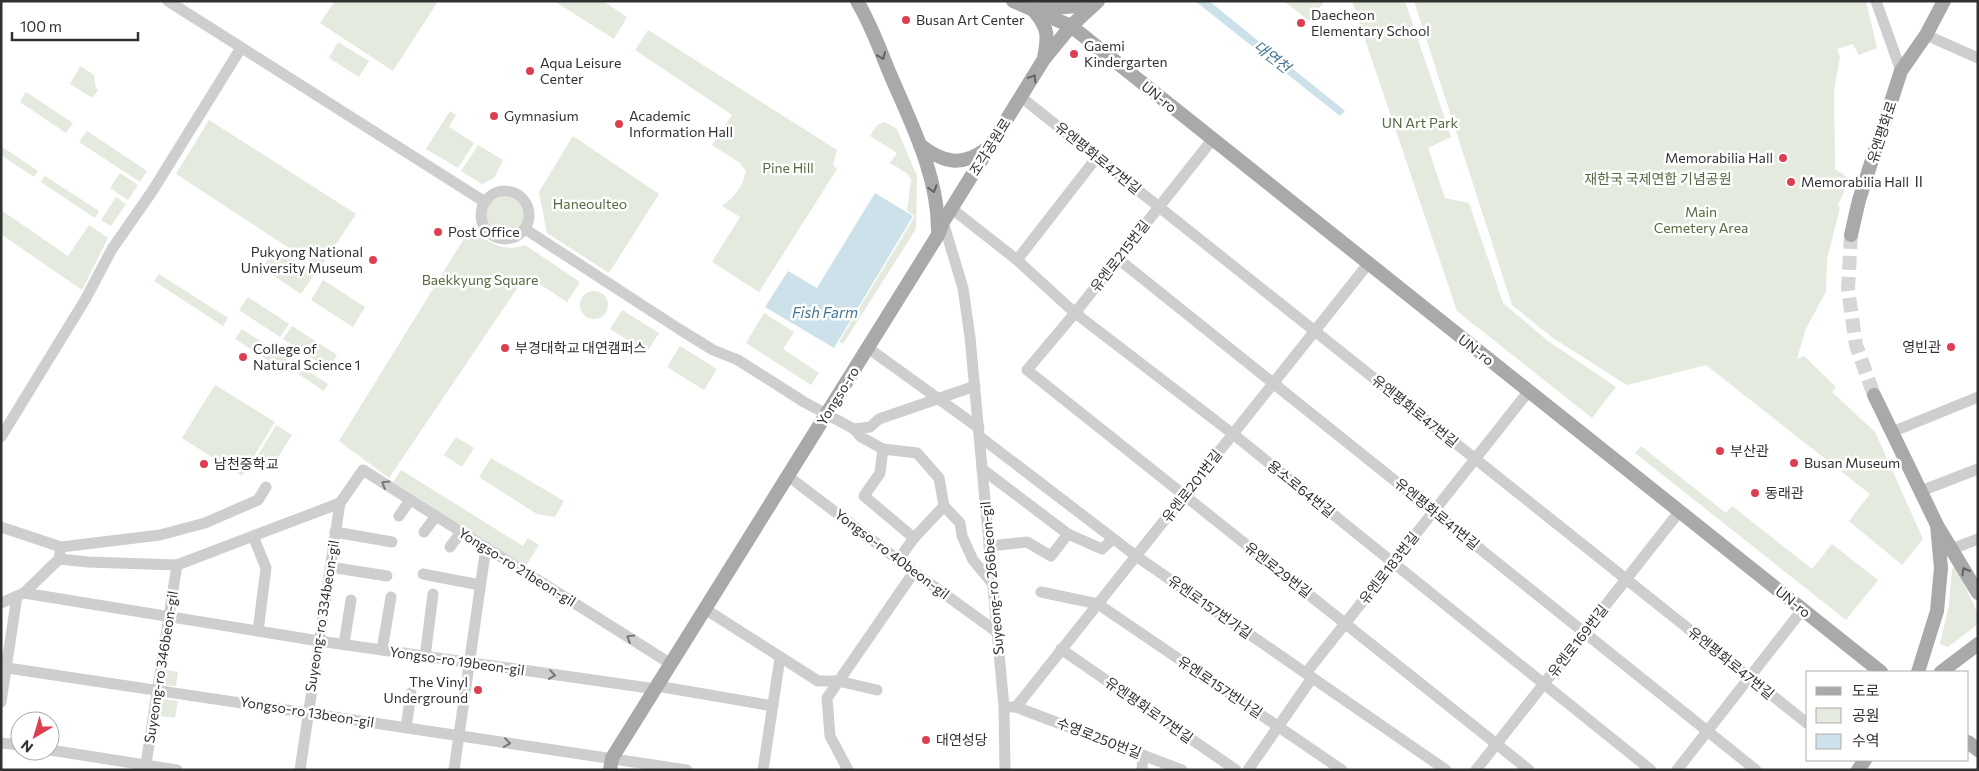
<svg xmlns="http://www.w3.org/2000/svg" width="1979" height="771" font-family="Commissioner,'Noto Sans KR',sans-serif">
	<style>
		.green { fill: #e4eadd }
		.water { fill: #cde1eb }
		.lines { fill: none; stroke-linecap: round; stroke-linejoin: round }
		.major-tunnel { stroke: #d6d6d6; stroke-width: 14; stroke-dasharray: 14 7; stroke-linecap: butt }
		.minor { stroke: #cecece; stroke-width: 11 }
		.major { stroke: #a9a9a9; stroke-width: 14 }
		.oneway { stroke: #616161 }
		.oneway2 { stroke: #787878 }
		.poi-dot { fill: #dc3f51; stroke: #fff; stroke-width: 2 }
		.labels { text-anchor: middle; stroke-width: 5; stroke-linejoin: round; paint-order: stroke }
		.poi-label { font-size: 14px; fill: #313131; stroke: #fff; text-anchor: start }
		.street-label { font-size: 14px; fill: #313131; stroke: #fff }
		.park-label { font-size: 14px; fill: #566a40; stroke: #fff }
		.water-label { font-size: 15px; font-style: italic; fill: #42758f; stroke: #fff }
	</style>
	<rect width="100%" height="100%" fill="#fff"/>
	<g class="green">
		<polygon points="335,1 438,1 393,71 320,23"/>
		<polygon points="554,1 603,1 627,17 614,39"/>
		<polygon points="1284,1 1325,1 1309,21"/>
		<polygon points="1352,1 1405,1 1451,137 1428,148 1445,198 1469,203 1503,303 1548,341 1616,387 1592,418 1457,311"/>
		<polygon points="1414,1 1866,1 1877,48 1859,55 1853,44 1837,49 1840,57 1834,90 1835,169 1850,179 1838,205 1840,208 1827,259 1826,292 1806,328 1797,359 1804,356 1836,387 1832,392 1875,432 1923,539 1902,565 1849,521 1870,494 1706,365 1627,385 1553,338 1512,305"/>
		<path d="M648,30l189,120 -4,15 4,4 -78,123 -47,-30 28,-45 -18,-11c13,-9 21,-20 24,-35l-6,-8 -28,-18 20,-30 -97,-65z"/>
		<polygon points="338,42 369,61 359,77 329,58"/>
		<polygon points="80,67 82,67 95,76 94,78 96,88 98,90 94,96 91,97 70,84"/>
		<polygon points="26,92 73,123 66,133 20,102"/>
		<polygon points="450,111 456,115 449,127 474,143 458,168 426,149"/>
		<polygon points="209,120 356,214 320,268 176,174"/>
		<polygon points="885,122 897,129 917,176 916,229 843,344 839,342 915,216 907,211 911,180 908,174 890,163 897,153 870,136 877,125"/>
		<polygon points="87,131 147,171 140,182 79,142"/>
		<polygon points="573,136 659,194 609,273 547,233 539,192"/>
		<polygon points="478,145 503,160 494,178 482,184 461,171"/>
		<polygon points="1,146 38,171 34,177 1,155"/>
		<polygon points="120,173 138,185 128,200 110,188"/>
		<polygon points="45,176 99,211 95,218 41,182"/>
		<polygon points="116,197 126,204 111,226 101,220"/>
		<circle cx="505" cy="216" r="19"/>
		<polygon points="1,210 68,256 89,225 108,238 82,290 1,234"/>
		<path d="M470,229c19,13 32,24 55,16l55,37 -13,20 -41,-27 -137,203 -50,-37z"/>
		<polygon points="275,248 315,273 301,294 262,268"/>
		<polygon points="159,274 228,318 223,326 154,281"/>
		<polygon points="323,280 365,307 353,327 311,300"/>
		<circle cx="594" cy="305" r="14"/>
		<polygon points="248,297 289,324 280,337 239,310"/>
		<polygon points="622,310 659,333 647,352 610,329"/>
		<polygon points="764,313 794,332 783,349 819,373 811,385 746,343"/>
		<polygon points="292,326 337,355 329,369 283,339"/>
		<polygon points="242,329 288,359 281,369 235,339"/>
		<polygon points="680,346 717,369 704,390 667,367"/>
		<polygon points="295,363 328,384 324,391 291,369"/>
		<polygon points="215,385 275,422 242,476 182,438"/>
		<polygon points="276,425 292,435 270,470 255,460"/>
		<polygon points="456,437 474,448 462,467 444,455"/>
		<polygon points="1641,446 1726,513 1732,506 1812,569 1832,544 1878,580 1846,620 1635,453"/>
		<polygon points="491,458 564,501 555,517 537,514 479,477"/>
		<polygon points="401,470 523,546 528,538 539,545 526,566 393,482"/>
		<polygon points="1956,567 1978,614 1978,624 1948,647 1940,644 1949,605 1952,569"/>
		<polygon points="166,670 178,672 176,686 164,685"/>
		<polygon points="163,699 178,701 175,718 160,716"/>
	</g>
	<g class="water">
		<polygon points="1195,1 1209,1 1345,111 1340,116"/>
		<polygon points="875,193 913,216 834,348 765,307 788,271 817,288"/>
	</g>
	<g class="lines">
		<polyline class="major-tunnel" points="1851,235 1848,289 1856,345 1874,395"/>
		<g class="minor">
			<polyline points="168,1 485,202"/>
			<polyline points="1876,1 1901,71"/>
			<polyline points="1926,35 1978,58"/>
			<polyline points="1021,97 1808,724"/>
			<polyline points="1212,140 1075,313 1027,370 1529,770"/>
			<circle cx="505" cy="215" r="24"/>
			<polyline points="951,208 1017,260 1075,313 1233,434 1651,770"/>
			<polyline points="943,222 963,288 970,337 1004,707 1005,770"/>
			<polyline points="525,229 679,329 713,350 738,360 804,402 854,429 861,437 883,449 917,453 939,478 944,506 960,523 962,536 973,560 993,584"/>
			<polyline points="1117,258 1756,770"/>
			<polyline points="1017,260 1097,157"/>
			<polyline points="868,348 979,428"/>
			<polyline points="854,429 870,427 879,419 975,386"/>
			<polyline points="1892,432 1978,397"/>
			<polyline points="979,436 1136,556 1446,770"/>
			<polyline points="1,437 85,300 112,249 153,190 241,48"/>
			<polyline points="883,449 880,473 864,496 914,538"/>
			<polyline points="982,469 1068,534 1102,549 1113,539"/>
			<polyline points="788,476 914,572 997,632"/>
			<polyline points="1921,491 1978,469"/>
			<polyline points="399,516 410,500"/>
			<polyline points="1,527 61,547 160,535 205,523 258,500 266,487"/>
			<polyline points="335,532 392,542"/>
			<polyline points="424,532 436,516"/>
			<polyline points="253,536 266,568 258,631"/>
			<polyline points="989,546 1027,542 1051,556 1068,534"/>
			<polyline points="450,547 461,532"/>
			<polyline points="1952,549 1978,539"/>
			<polyline points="59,559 88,562 177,565 340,503"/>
			<polyline points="898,560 914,538 944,506"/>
			<polyline points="330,567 387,576"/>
			<polyline points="423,574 480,585"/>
			<polyline points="1041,592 1098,604 1342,770"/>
			<polyline points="24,593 319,641 656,689"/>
			<polyline points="1,603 24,593 59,559 60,553"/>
			<polyline points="705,609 818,681 838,681 877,690"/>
			<polyline points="344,644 351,600"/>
			<polyline points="1061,649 1236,770"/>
			<polyline points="382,650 391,597"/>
			<polyline points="425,657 433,594"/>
			<polyline points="1,667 687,770"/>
			<polyline points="1306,673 1528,392"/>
			<polyline points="657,686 773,706"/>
			<polyline points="1,702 17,596"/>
			<polyline points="1011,707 1016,707 1182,770"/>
			<polyline points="1016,707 1368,264"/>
			<polyline points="406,728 411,693"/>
			<polyline points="1,743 20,745"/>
			<polyline points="50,750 177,770"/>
			<polyline points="145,770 177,565"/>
			<polyline points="300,770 340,503 363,470 671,664"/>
			<polyline points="454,770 486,547"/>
			<polyline points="763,770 780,658"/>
			<polyline points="848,770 830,736 827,698 914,572"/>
			<polyline points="1142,770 1143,755"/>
			<polyline points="1248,770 1312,678"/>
			<polyline points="1476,770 1679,512"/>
			<polyline points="1677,770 1802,610"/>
		</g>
		<g class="major">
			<path d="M857,1c14,23 23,49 33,73 21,49 48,101 48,156"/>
			<polyline points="1013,1 1071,26 1881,672"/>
			<polyline points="1036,9 1094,5"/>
			<path d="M1035,12c14,17 13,25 9,46"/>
			<path d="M920,145c23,18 42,22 66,4"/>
			<polyline points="1851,235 1859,200 1901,71 1926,35 1944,1"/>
			<polyline points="1874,395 1937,525 1941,568 1937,611 1918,672"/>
			<polyline points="1938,527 1978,593"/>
			<polyline points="1941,672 1978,644"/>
			<polyline points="1968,742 1978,750"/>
			<polyline points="610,770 612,758 938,235 943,222 1044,59 1071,26 1098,1"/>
			<polyline points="1858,770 1865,760"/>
		</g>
	</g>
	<defs><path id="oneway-chevron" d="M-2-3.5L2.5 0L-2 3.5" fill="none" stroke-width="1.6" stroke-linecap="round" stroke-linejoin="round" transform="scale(1.25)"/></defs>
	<g class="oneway">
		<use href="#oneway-chevron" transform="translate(882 56) rotate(67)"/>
		<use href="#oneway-chevron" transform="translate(1033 78) rotate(-59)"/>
		<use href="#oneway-chevron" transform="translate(933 189) rotate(74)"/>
		<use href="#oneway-chevron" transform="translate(1965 571) rotate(-120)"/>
	</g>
	<g class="oneway2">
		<use href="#oneway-chevron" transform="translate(385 484) rotate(-148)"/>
		<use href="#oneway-chevron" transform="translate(630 638) rotate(-148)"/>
		<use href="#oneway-chevron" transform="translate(552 675) rotate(8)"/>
		<use href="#oneway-chevron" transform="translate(507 743) rotate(8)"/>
	</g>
	<g class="poi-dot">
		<circle cx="906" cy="20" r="5"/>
		<circle cx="1301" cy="23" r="5"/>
		<circle cx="1074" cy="54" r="5"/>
		<circle cx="530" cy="71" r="5"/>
		<circle cx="494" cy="116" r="5"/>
		<circle cx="619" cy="124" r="5"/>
		<circle cx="1783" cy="158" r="5"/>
		<circle cx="1791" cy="182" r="5"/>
		<circle cx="438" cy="232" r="5"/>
		<circle cx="373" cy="260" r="5"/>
		<circle cx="1951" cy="347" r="5"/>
		<circle cx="505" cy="348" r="5"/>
		<circle cx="243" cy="357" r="5"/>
		<circle cx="1720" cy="451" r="5"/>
		<circle cx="1794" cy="463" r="5"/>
		<circle cx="204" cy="464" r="5"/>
		<circle cx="1755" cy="493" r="5"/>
		<circle cx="478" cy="690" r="5"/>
		<circle cx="926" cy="740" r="5"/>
	</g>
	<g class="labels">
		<g class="poi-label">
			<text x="1311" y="20">Daecheon<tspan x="1311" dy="16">Elementary School</tspan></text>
			<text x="916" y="25">Busan Art Center</text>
			<text x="1084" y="51">Gaemi<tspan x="1084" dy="16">Kindergarten</tspan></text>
			<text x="540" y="68">Aqua Leisure<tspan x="540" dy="16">Center</tspan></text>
			<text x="504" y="121">Gymnasium</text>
			<text x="629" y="121">Academic<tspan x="629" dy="16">Information Hall</tspan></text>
			<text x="1773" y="163" text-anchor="end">Memorabilia Hall</text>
			<text x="1801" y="187">Memorabilia Hall Ⅱ</text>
			<text x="448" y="237">Post Office</text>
			<text x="363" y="257" text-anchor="end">Pukyong National<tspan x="363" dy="16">University Museum</tspan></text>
			<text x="1941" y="352" text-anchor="end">영빈관</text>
			<text x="515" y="353">부경대학교 대연캠퍼스</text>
			<text x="253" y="354">College of<tspan x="253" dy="16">Natural Science 1</tspan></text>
			<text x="1730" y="456">부산관</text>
			<text x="1804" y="468">Busan Museum</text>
			<text x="214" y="469">남천중학교</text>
			<text x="1765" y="498">동래관</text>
			<text x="468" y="687" text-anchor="end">The Vinyl<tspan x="468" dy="16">Underground</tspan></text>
			<text x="936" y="745">대연성당</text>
		</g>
		<g class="street-label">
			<text transform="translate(1159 97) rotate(39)" y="5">UN-ro</text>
			<text transform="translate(1882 132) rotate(-72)" y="5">유엔평화로</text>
			<text transform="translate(990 147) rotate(-58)" y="5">조각공원로</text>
			<text transform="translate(1098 158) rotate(39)" y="5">유엔평화로47번길</text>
			<text transform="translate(1120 256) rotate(-52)" y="5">유엔로215번길</text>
			<text transform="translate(1476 350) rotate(38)" y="5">UN-ro</text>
			<text transform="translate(838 396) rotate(-58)" y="5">Yongso-ro</text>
			<text transform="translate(1415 411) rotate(39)" y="5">유엔평화로47번길</text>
			<text transform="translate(1192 486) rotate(-52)" y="5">유엔로201번길</text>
			<text transform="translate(1301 489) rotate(39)" y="5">용소로64번길</text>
			<text transform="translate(1437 514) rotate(39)" y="5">유엔평화로41번길</text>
			<text transform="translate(892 554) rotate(37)" y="5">Yongso-ro 40beon-gil</text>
			<text transform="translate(517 567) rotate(32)" y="5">Yongso-ro 21beon-gil</text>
			<text transform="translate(1389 568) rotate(-52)" y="5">유엔로183번길</text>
			<text transform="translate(1278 570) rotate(38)" y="5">유엔로29번길</text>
			<text transform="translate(992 578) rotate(-95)" y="5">Suyeong-ro 266beon-gil</text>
			<text transform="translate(1793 602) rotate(39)" y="5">UN-ro</text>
			<text transform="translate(1210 607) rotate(35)" y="5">유엔로157번가길</text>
			<text transform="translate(322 616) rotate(-81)" y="5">Suyeong-ro 334beon-gil</text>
			<text transform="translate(1578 641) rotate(-52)" y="5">유엔로169번길</text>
			<text transform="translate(457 661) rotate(8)" y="5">Yongso-ro 19beon-gil</text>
			<text transform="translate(1731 663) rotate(39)" y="5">유엔평화로47번길</text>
			<text transform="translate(161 667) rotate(-81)" y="5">Suyeong-ro 346beon-gil</text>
			<text transform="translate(1220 687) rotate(34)" y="5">유엔로157번나길</text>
			<text transform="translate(1149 710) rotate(35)" y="5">유엔평화로17번길</text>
			<text transform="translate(307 712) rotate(9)" y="5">Yongso-ro 13beon-gil</text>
			<text transform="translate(1099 738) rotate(21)" y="5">수영로250번길</text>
		</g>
		<g class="park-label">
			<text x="1420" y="128">UN Art Park</text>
			<text x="788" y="173">Pine Hill</text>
			<text x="1658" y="184">재한국 국제연합 기념공원</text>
			<text x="590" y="209">Haneoulteo</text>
			<text x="1701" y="217">Main<tspan x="1701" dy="16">Cemetery Area</tspan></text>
			<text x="480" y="285">Baekkyung Square</text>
		</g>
		<g class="water-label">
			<text transform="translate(1272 57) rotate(38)" y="5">대연천</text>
			<text x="825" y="318">Fish Farm</text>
		</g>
	</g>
	<rect width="1979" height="771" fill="none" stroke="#313131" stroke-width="5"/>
	<rect x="1806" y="671" width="162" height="90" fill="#ffffff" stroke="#adadad"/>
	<rect x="1816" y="687" width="25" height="8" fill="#a9a9a9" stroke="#adadad"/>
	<text x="1852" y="696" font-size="15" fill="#313131">도로</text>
	<rect x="1816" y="708" width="25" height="15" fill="#e4eadd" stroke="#adadad"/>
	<text x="1852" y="721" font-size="15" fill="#313131">공원</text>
	<rect x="1816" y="734" width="25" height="15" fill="#cde1eb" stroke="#adadad"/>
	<text x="1852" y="746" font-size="15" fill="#313131">수역</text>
	<g transform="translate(35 736) rotate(218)"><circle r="24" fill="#ffffff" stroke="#adadad"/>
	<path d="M0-4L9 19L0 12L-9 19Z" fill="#dc3f51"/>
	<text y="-8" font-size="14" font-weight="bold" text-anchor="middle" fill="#313131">N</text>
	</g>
	<path d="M12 32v8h126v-8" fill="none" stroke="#313131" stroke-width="2.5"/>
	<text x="20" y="32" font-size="15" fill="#313131" stroke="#ffffff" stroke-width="4" paint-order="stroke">100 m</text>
</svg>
